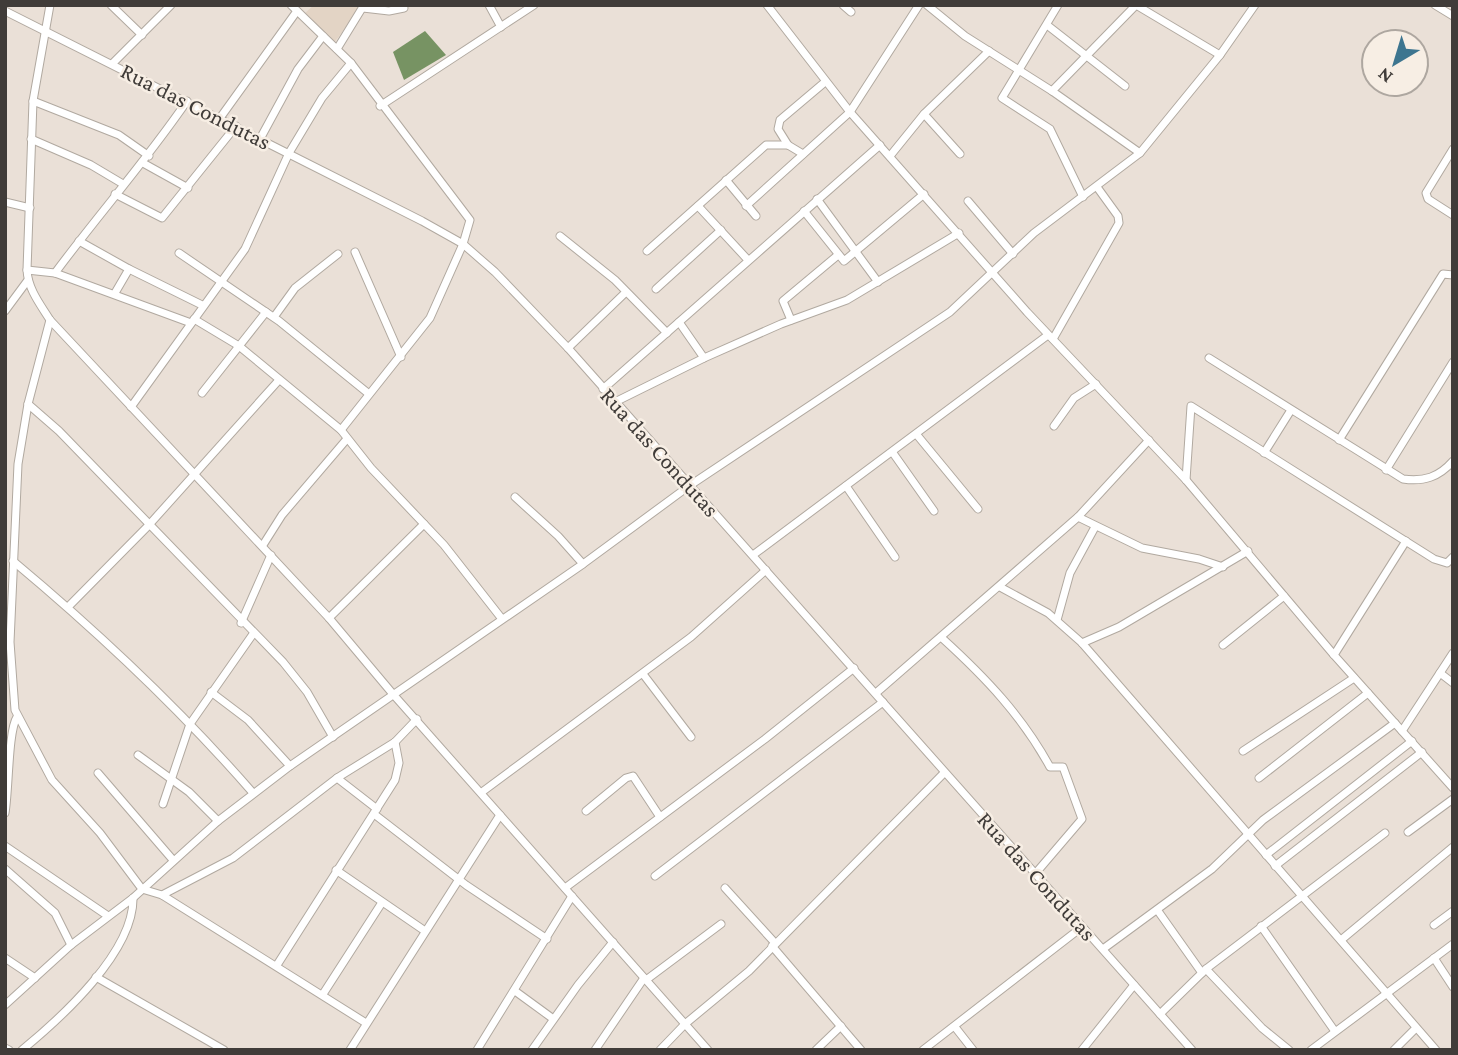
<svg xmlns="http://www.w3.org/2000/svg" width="1458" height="1055" font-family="'Crimson Pro',serif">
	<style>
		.built { fill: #e3d4c5 }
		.water { fill: #779363 }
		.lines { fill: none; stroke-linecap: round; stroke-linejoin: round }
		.minor-casing { stroke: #b1a9a0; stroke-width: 9 }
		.minor { stroke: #fff; stroke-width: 7 }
		.labels { text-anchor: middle; stroke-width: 5; stroke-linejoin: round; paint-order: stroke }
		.street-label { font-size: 23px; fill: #403c39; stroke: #f7eee4 }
	</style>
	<rect width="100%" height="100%" fill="#eae0d7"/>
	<polygon class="built" points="314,5 362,5 334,43 304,14"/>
	<polygon class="water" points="425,31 446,55 404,80 393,52"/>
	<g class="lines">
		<defs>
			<g id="minor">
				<path d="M50,5l-17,96 -6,169c1,19 13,34 23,50l279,298 63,75 316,357"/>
				<polyline points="111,5 142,35"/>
				<polyline points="291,5 351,63 470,220 463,244 430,318 341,430"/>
				<polyline points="489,5 501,27"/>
				<polyline points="767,5 850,112 1027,312 1186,480 1334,655 1453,788"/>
				<polyline points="843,5 851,12"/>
				<polyline points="927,5 965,36 1052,91 1140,153"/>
				<polyline points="1058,5 1002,98 1050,129 1083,197"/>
				<polyline points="1136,5 1220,55"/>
				<polyline points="1435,5 1453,16"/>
				<polyline points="363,8 389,11 404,8"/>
				<polyline points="5,11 422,221 463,244 495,272 568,348 1192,1050"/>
				<polyline points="1047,25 1125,86"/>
				<polyline points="337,49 364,5"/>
				<polyline points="113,63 171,5"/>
				<polyline points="1052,91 1136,5"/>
				<polyline points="33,101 119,135 149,156"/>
				<polyline points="380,106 534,5"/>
				<polyline points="924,114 960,154"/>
				<polyline points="220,118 297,11"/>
				<polyline points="31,139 91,165 123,184"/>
				<polyline points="260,139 298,69 323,36"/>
				<polyline points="788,145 778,129 780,120 825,82"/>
				<polyline points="1453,149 1426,193 1428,199 1453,215"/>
				<polyline points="890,156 924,114 989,51"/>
				<polyline points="143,163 188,188"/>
				<polyline points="726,180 756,216"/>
				<polyline points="115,194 162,218 236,126"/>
				<polyline points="817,199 878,282"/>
				<polyline points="968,201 1013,254"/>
				<polyline points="5,202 30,208"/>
				<polyline points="698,206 748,260"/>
				<polyline points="746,206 850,112 919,5"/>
				<polyline points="804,211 844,261 924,194"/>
				<polyline points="560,236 615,280 667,333"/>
				<polyline points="79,241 129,269 202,305"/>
				<polyline points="647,251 766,145 788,145 803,154"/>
				<polyline points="355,252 401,357"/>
				<polyline points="179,253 279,321 369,394"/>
				<polyline points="27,270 55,273 191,323"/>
				<path d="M55,273c43,-58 91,-112 132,-172"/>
				<polyline points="656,289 721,230"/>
				<polyline points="115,293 129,269"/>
				<polyline points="5,311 28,280"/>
				<polyline points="274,317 295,288 338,254"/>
				<polyline points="194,319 239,346 341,430 371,468 444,545 502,619"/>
				<polyline points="50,320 28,404 18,464 10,642 15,710 52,780 100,833 142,889 162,895 366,1023"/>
				<polyline points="791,320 783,301 838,255"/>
				<polyline points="679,322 704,358"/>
				<polyline points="1053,339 1119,223 1118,216 1097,187"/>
				<polyline points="568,348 626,292"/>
				<path d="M1209,358l194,121c21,3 36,-2 50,-18"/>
				<polyline points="603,389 880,145"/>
				<polyline points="202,393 266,312"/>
				<polyline points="615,402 704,358 781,324 847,300 959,233"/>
				<polyline points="28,404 59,431 283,662 307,692 333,737"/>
				<polyline points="131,407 245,249 289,153 322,98 351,63"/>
				<polyline points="1054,426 1074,398 1096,384"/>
				<polyline points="917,435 978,509"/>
				<polyline points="1339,440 1443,274 1453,275"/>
				<polyline points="893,453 934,511"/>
				<polyline points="1264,453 1291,410"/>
				<polyline points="1386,470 1453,362"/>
				<polyline points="1186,480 1191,406 1434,559 1447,563 1453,557"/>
				<polyline points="846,486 895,557"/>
				<polyline points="515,497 558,536 583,564"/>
				<polyline points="1078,517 1142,548 1199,559 1223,567"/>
				<polyline points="263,545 282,515 346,440"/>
				<polyline points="753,555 1048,335"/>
				<path d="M13,561c85,71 167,148 240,232"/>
				<polyline points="1000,587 1048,613 1082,643 1436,1050"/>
				<polyline points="68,607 148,526 279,380"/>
				<polyline points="329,618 424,524"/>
				<polyline points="1057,620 1070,573 1095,527"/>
				<polyline points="241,623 271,555"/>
				<path d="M942,638c44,40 80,78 108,129h13l19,52 -47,55"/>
				<polyline points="1082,643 1119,627 1248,551"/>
				<polyline points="1223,645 1284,596"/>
				<polyline points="1334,655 1406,541"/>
				<polyline points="1440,673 1453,683"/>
				<polyline points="643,674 691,737"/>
				<polyline points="211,692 248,720 290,766"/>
				<polyline points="876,693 1078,517 1149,440"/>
				<polyline points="1402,731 1453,653"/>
				<polyline points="1243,751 1354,678"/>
				<polyline points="138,755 189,792 218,821"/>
				<polyline points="98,773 173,860"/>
				<polyline points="337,778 377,809"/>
				<polyline points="1259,778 1368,693"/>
				<polyline points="482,792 691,637 766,570"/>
				<polyline points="163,804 190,724 253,634"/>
				<polyline points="586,811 626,778 633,776 660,817"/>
				<path d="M5,813c4,-23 3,-82 12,-96"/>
				<polyline points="374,814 466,885 547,939"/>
				<polyline points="1408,832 1453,799"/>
				<polyline points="5,846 108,916"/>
				<polyline points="1266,855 1412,741"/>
				<polyline points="1275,866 1422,752"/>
				<polyline points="5,869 55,913 71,945"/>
				<polyline points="336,870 425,931"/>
				<polyline points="655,876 883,702"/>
				<polyline points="565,888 765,739 854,668"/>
				<polyline points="725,888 775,943"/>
				<polyline points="162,895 233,858 337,778 395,742 417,719"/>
				<polyline points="1158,911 1202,973"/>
				<polyline points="1434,925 1453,911"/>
				<polyline points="1261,926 1334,1030"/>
				<polyline points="1341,940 1453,847"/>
				<polyline points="772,946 861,1050"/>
				<polyline points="1103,949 1212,869 1263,820 1395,723"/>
				<polyline points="5,958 35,978"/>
				<polyline points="1434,958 1453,987"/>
				<polyline points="277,965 395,780 399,763 395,742"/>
				<polyline points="1206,969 1262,1028 1289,1050"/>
				<polyline points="96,977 224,1050"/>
				<polyline points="646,980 721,924"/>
				<polyline points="515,991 552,1018"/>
				<polyline points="323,994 381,904"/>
				<polyline points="5,1005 71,945 133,898 218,821 290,766 583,564 689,486 950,312 1034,233 1140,153 1220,55 1255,5"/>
				<polyline points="1160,1014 1206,969 1385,833"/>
				<polyline points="955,1027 973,1050"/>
				<polyline points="5,1048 9,1050"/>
				<path d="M22,1050c39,-32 112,-98 111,-152"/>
				<polyline points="350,1050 500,815"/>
				<polyline points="477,1050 572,896"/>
				<polyline points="532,1050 578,985 613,942"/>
				<polyline points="595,1050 644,978"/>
				<polyline points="660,1050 685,1024 749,971 944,773"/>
				<polyline points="816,1050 841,1026"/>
				<polyline points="923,1050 1082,927"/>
				<polyline points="1082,1050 1134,985"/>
				<polyline points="1311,1050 1453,944"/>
				<polyline points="1394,1050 1415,1029"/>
			</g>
		</defs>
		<use href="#minor" class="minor-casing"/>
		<use href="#minor" class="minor"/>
	</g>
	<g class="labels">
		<g class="street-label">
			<text transform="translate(196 106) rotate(27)" y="8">Rua das Condutas</text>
			<text transform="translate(660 452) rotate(48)" y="8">Rua das Condutas</text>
			<text transform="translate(1037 876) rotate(48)" y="8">Rua das Condutas</text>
		</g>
	</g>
	<rect width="1458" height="1055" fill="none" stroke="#403c39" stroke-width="14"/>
	<g transform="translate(1395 63) rotate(218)"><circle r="33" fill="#f7eee4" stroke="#aea7a0" stroke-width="2"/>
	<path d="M0-5L12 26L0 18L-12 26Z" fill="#3d758f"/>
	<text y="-10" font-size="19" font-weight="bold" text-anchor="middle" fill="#403c39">N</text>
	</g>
</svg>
